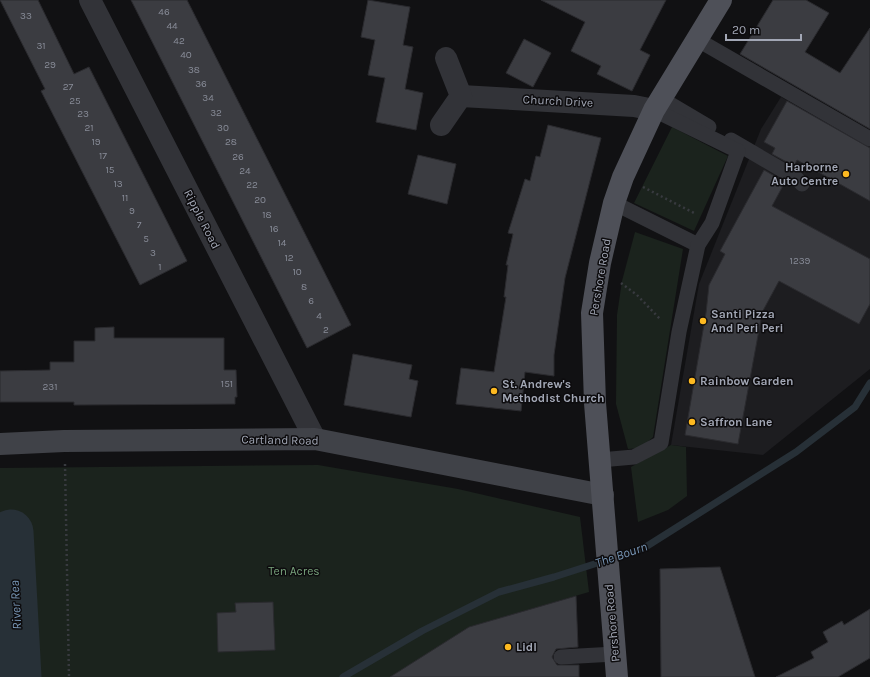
<svg xmlns="http://www.w3.org/2000/svg" width="870" height="677" font-family="Karla,sans-serif">
	<style>
		.built { fill: #1d1d20 }
		.green { fill: #1b231d }
		.lines { fill: none; stroke-linecap: round; stroke-linejoin: round }
		.stream { stroke: #273037; stroke-width: 7 }
		.river { stroke: #273037; stroke-width: 45 }
		.building { fill: #3b3c41; stroke: #2b2b2f }
		.path { stroke: #383a3f; stroke-width: 2.5; stroke-dasharray: 2 3; stroke-linecap: butt }
		.lane { stroke: #323338; stroke-width: 15 }
		.street { stroke: #323338; stroke-width: 22 }
		.secondary { stroke: #404248; stroke-width: 22 }
		.primary { stroke: #4e5058; stroke-width: 22 }
		.poi-dot { fill: #fdb920; stroke: #0d0c0e; stroke-width: 1.5 }
		.labels { text-anchor: middle; stroke-width: 3; stroke-linejoin: round; paint-order: stroke }
		.number-label { font-size: 10px; fill: #888c98 }
		.street-label { font-size: 12px; fill: #a2a7b5; stroke: #0d0c0e }
		.poi-label { font-size: 12px; font-weight: bold; fill: #a2a7b5; stroke: #0d0c0e; text-anchor: start }
		.park-label { font-size: 12px; fill: #77a17b; stroke: #0d0c0e }
		.water-label { font-size: 13px; font-style: italic; fill: #7694b3; stroke: #0d0c0e }
	</style>
	<rect width="100%" height="100%" fill="#111113"/>
	<polygon class="built" points="781,97 870,147 870,369 763,455 671,445 699,284 761,129"/>
	<g class="green">
		<polygon points="672,127 728,156 694,231 634,203"/>
		<polygon points="635,232 683,249 653,437 641,448 628,449 616,404 617,315 622,281"/>
		<polygon points="671,445 686,447 687,496 668,510 638,522 631,467"/>
		<polygon points="318,465 458,489 580,517 589,592 469,627 392,677 0,677 0,468"/>
	</g>
	<g class="lines">
		<polyline class="stream" points="343,677 422,631 499,592 554,577 644,548 796,452 855,407 870,383"/>
		<polyline class="river" points="11,532 19,677"/>
	</g>
	<g class="building">
		<polygon points="0,0 38,0 74,74 89,67 187,261 140,285 41,91 45,89"/>
		<polygon points="131,0 187,0 351,325 307,348"/>
		<polygon points="368,0 410,7 403,45 413,47 405,89 423,93 416,130 376,122 385,78 368,75 375,40 361,37"/>
		<polygon points="541,0 666,0 640,50 650,55 632,91 597,74 601,66 571,51 585,22"/>
		<polygon points="773,0 806,0 829,13 805,52 840,73 870,28 870,129 740,54"/>
		<polygon points="524,39 551,53 533,87 506,73"/>
		<polygon points="787,101 870,148 870,201 797,160 794,166 772,154 775,148 764,142"/>
		<polygon points="548,125 601,138 565,278 554,355 554,376 525,372 521,411 456,404 461,368 494,372 506,297 504,297 508,265 506,265 513,234 508,233 525,179 530,181 536,156 540,157"/>
		<polygon points="418,155 456,164 447,204 408,194"/>
		<polygon points="764,170 785,182 772,206 870,259 870,304 859,324 779,281 759,318 761,319 738,444 685,435 706,313 709,285 725,254 720,251"/>
		<polygon points="114,327 114,338 224,338 224,370 236,370 237,397 235,397 235,404 74,405 74,402 0,402 0,371 50,370 50,362 74,362 74,341 95,341 95,328"/>
		<polygon points="353,354 412,365 409,379 418,381 411,417 344,405"/>
		<polygon points="720,567 755,677 661,677 660,569"/>
		<polygon points="576,596 578,647 556,649 552,657 557,665 579,665 579,677 390,677 469,627"/>
		<polygon points="273,602 275,650 218,652 217,613 236,612 235,603"/>
		<polygon points="870,609 870,658 838,677 776,677 814,658 811,652 828,642 823,632 842,621 844,625"/>
	</g>
	<g class="lines">
		<g class="path">
			<polyline points="643,187 694,213"/>
			<polyline points="621,283 637,295 661,320"/>
			<polyline points="65,464 69,677"/>
		</g>
		<g class="lane">
			<polyline points="698,40 870,139"/>
			<polyline points="660,98 709,127"/>
			<polyline points="731,140 796,178 802,184"/>
			<polyline points="614,203 698,245"/>
			<polyline points="600,460 634,457 661,443 679,332 698,245 712,223 738,151 654,110"/>
			<polyline points="561,657 615,654"/>
		</g>
		<g class="street">
			<polyline points="90,0 315,439"/>
			<polyline points="461,96 634,106 654,110"/>
			<polyline points="441,125 461,96 446,58"/>
		</g>
		<polyline class="secondary" points="0,444 64,441 315,439 603,495"/>
		<polyline class="primary" points="617,677 595,403 592,313 600,263 614,203 623,177 654,110 721,0"/>
	</g>
	<g class="poi-dot">
		<circle cx="846" cy="174" r="4"/>
		<circle cx="703" cy="321" r="4"/>
		<circle cx="692" cy="381" r="4"/>
		<circle cx="494" cy="391" r="4"/>
		<circle cx="692" cy="422" r="4"/>
		<circle cx="508" cy="647" r="4"/>
	</g>
	<g class="labels">
		<g class="number-label">
			<text x="164" y="15">46</text>
			<text x="26" y="19">33</text>
			<text x="172" y="29">44</text>
			<text x="179" y="44">42</text>
			<text x="41" y="49">31</text>
			<text x="186" y="58">40</text>
			<text x="50" y="68">29</text>
			<text x="194" y="73">38</text>
			<text x="201" y="87">36</text>
			<text x="68" y="90">27</text>
			<text x="208" y="101">34</text>
			<text x="75" y="104">25</text>
			<text x="216" y="116">32</text>
			<text x="83" y="117">23</text>
			<text x="89" y="131">21</text>
			<text x="223" y="131">30</text>
			<text x="96" y="145">19</text>
			<text x="231" y="145">28</text>
			<text x="103" y="159">17</text>
			<text x="238" y="160">26</text>
			<text x="110" y="173">15</text>
			<text x="245" y="174">24</text>
			<text x="118" y="187">13</text>
			<text x="252" y="188">22</text>
			<text x="125" y="201">11</text>
			<text x="260" y="203">20</text>
			<text x="132" y="214">9</text>
			<text x="267" y="218">18</text>
			<text x="139" y="228">7</text>
			<text x="274" y="232">16</text>
			<text x="146" y="242">5</text>
			<text x="282" y="246">14</text>
			<text x="153" y="256">3</text>
			<text x="289" y="261">12</text>
			<text x="800" y="264">1239</text>
			<text x="160" y="270">1</text>
			<text x="297" y="275">10</text>
			<text x="304" y="290">8</text>
			<text x="311" y="304">6</text>
			<text x="319" y="319">4</text>
			<text x="326" y="333">2</text>
			<text x="227" y="387">151</text>
			<text x="50" y="390">231</text>
		</g>
		<g class="street-label">
			<text transform="translate(558 101) rotate(3)" y="4">Church Drive</text>
			<text transform="translate(202 219) rotate(63)" y="4">Ripple Road</text>
			<text transform="translate(600 277) rotate(-80)" y="4">Pershore Road</text>
			<text transform="translate(280 440) rotate(1)" y="4">Cartland Road</text>
			<text transform="translate(612 623) rotate(-95)" y="4">Pershore Road</text>
		</g>
		<g class="poi-label">
			<text x="838" y="171" text-anchor="end">Harborne<tspan x="838" dy="14">Auto Centre</tspan></text>
			<text x="711" y="318">Santi Pizza<tspan x="711" dy="14">And Peri Peri</tspan></text>
			<text x="700" y="385">Rainbow Garden</text>
			<text x="502" y="388">St. Andrew's<tspan x="502" dy="14">Methodist Church</tspan></text>
			<text x="700" y="426">Saffron Lane</text>
			<text x="516" y="651">Lidl</text>
		</g>
		<g class="park-label">
			<text x="294" y="575">Ten Acres</text>
		</g>
		<g class="water-label">
			<text transform="translate(621 554) rotate(-19)" y="5">The Bourn</text>
			<text transform="translate(15 605) rotate(-93)" y="5">River Rea</text>
		</g>
	</g>
	<path d="M726 34v6h75v-6" fill="none" stroke="#a2a7b5" stroke-width="2"/>
	<text x="732" y="34" font-size="12" fill="#a2a7b5" stroke="#0d0c0e" stroke-width="3" paint-order="stroke">20 m</text>
</svg>
